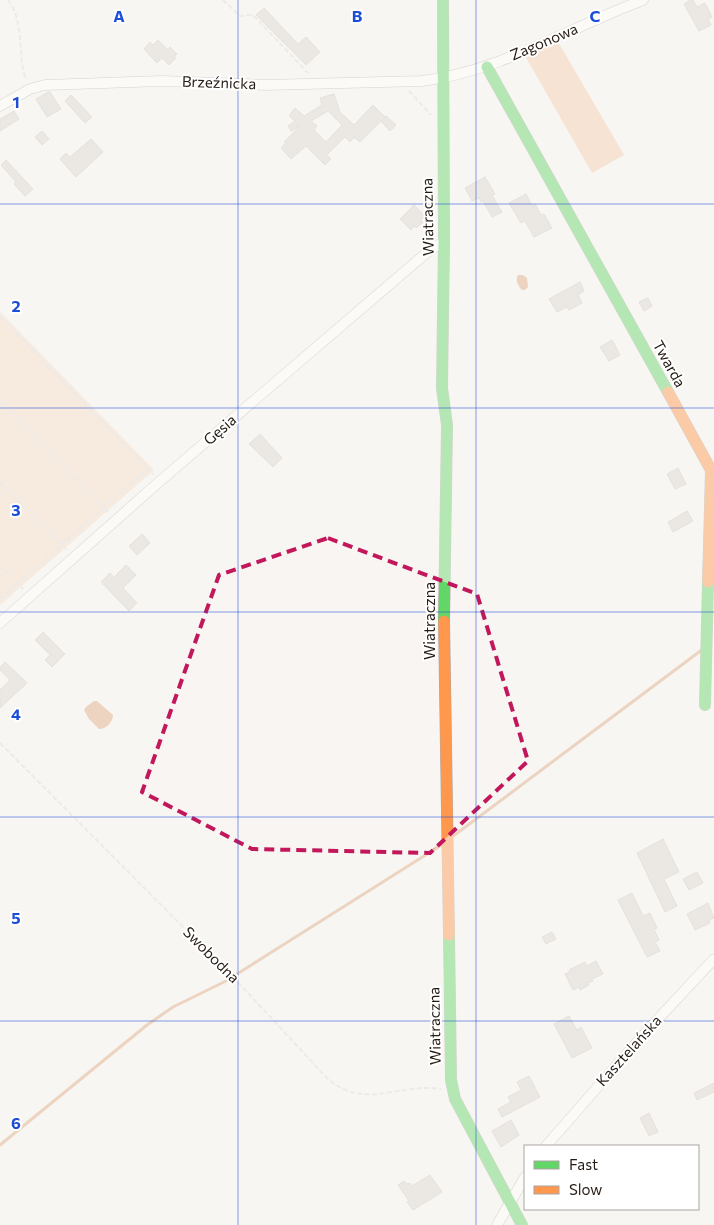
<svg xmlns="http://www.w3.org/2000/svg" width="714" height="1225" font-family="Commissioner,sans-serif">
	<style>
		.green { fill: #f6dbc7 }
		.forest { fill: #f7ccad }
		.water { fill: #ddaa83 }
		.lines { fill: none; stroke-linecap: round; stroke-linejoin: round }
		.stream { stroke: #ddaa83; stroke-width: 3 }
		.building { fill: #dcd5d0; stroke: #cec7c2; fill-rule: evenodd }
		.street-casing { stroke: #afa9a4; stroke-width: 11 }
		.fast-casing { stroke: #afa9a4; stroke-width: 12 }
		.slow-casing { stroke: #afa9a4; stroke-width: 12 }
		.path { stroke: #dfdedd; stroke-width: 2; stroke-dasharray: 5 2.5; stroke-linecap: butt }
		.street { stroke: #fefefd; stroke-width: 10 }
		.fast { stroke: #63d668; stroke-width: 11 }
		.slow { stroke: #ff974d; stroke-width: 11 }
		.marked { fill: none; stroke: #c2185b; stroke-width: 4; stroke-dasharray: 10 6; stroke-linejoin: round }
		.grid { fill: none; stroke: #1d4ed8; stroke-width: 1; stroke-opacity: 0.55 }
		.labels { text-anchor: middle; stroke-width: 4; stroke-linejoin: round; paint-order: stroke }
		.street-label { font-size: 15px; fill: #271c15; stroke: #fff }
		.grid-label { font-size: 16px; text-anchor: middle; font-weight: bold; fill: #1d4ed8; stroke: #fff; stroke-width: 4; stroke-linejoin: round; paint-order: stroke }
	</style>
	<rect width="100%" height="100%" fill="#f8f5f3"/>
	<polygon class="green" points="0,312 154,470 0,605"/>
	<polygon class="forest" points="557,40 624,155 592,173 524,54"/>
	<g class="water">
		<path d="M518,275h5l4,3 1,9 -3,3h-3c-4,-4 -7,-10 -4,-15z"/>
		<path d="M94,701h3l16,14c0,7 -7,14 -14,14l-10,-10 -5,-9 2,-3z"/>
	</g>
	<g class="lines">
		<g class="stream">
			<polyline points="452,837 703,649"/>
			<polyline points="0,1145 147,1025 173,1007 226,981 443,844"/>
		</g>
	</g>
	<g class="building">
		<polygon points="690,0 693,0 697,7 705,3 712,17 708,19 711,25 699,31 684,4"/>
		<polygon points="264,8 298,44 306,37 320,52 306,65 256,15"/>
		<polygon points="158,40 168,50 170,47 177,54 174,57 176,58 169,65 162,58 157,63 144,49 150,42 153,45"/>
		<polygon points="48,92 50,92 61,109 47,117 36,99"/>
		<path d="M334,94l6,18 14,13 19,-20 12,12 -2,2 3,-3 10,9 -6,6 -9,-10 -21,21 -6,-5 -4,5 -5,-5 -18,18 4,4 -6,6 -19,-19 -15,13 -10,-11 5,-5 -2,-1 16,-16 -9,5 -3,-5 7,-5 -6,-5 6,-8 9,8 18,-11 -2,-7zM328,111l14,14 -16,17 -12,-12 3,-4 -6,-5z"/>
		<polygon points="71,95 92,117 85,123 65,101"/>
		<polygon points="14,111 19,119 0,131 0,119"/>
		<polygon points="42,131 49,139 42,145 35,137"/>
		<polygon points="91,139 103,152 76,177 60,159 66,153 70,157"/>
		<polygon points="6,160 33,189 25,196 14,184 16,182 1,165"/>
		<polygon points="485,177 495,194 492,195 502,212 492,217 483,201 481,202 479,198 472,201 465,188"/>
		<polygon points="526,194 532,206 535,204 541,215 544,214 552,228 534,237 525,221 521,223 509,203"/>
		<polygon points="414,205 425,216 421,220 423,222 416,228 414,226 411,230 400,219"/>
		<polygon points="580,282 584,291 578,295 582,303 569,310 567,307 557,312 549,299"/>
		<polygon points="648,298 652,306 644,311 639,302"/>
		<polygon points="612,340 620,355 609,361 600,347"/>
		<polygon points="260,434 282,458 273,467 249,444"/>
		<polygon points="678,468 686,484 675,489 667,474"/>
		<polygon points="687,511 693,521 673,532 668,522"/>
		<polygon points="142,534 150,543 137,555 129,546"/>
		<polygon points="126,565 136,575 123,588 137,603 129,611 101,582 110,573 114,577"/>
		<polygon points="43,632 65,654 52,667 45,660 50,655 35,640"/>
		<polygon points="5,662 27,683 0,708 0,690 10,680 0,670 0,667"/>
		<polygon points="663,839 679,872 664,879 677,906 665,912 637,853"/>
		<polygon points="697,872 703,883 689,890 683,879"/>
		<polygon points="632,893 643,916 650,913 657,928 654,929 659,940 655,942 660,951 647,957 618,900"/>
		<polygon points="708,903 714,918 709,920 710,923 695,930 687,914"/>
		<polygon points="552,932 556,939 546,944 542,937"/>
		<polygon points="596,961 603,974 592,979 593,981 588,983 589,985 580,990 579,987 573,990 565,974 570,972 569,970 585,962 587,966"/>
		<polygon points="569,1016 577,1030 581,1027 592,1048 572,1058 554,1024"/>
		<polygon points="529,1076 540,1097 502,1117 498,1109 511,1102 508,1097 521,1090 517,1082"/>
		<polygon points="714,1083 714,1092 697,1100 694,1093"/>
		<polygon points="649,1113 658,1132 649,1136 640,1118"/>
		<polygon points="511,1120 519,1135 501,1147 492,1131"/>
		<polygon points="430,1175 442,1192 413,1210 407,1202 409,1201 398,1185 404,1181 407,1184 410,1183 412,1186"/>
	</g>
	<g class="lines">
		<defs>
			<g id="street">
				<path d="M0,106l30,-17 15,-4 117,-4 104,4 156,-4c77,-9 149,-54 221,-81"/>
				<polyline points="0,623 159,482 431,249 444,242"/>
				<polyline points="546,1146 645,1033 714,959"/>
				<polyline points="497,1225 525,1177"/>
			</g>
			<g id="fast">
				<polyline points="443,0 444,242 442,388 447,425 444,621"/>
				<polyline points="487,67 668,392"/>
				<polyline points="705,705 708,582"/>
				<polyline points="449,935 451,1080 455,1099 522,1225"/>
			</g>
			<g id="slow">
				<polyline points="668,392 711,470 708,582"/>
				<polyline points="444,621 449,935"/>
			</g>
		</defs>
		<use href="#street" class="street-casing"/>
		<use href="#fast" class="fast-casing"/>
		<use href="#slow" class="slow-casing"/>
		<g class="path">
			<path d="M8,0c17,22 9,55 18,80"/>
			<polyline points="223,0 240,16 253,15 308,73"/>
			<polyline points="409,91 431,115"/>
			<polyline points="0,317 154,475"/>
			<polyline points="0,401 110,514"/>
			<polyline points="0,482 67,550"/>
			<polyline points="0,566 23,589"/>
			<polyline points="0,599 148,469"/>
			<path d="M0,743l235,236 91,98c37,35 73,5 115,12"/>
		</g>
		<use href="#street" class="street"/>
		<use href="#fast" class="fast"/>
		<use href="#slow" class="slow"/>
	</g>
	<path d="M0 0H714V1225H0ZM328,538l149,56 51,167 -98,92 -178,-4 -110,-57 77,-217z" fill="#f8f5f3" fill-opacity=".55" fill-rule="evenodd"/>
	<path class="marked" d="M328,538l149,56 51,167 -98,92 -178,-4 -110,-57 77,-217z"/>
	<path class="grid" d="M238,0v1225M476,0v1225M0,204h714M0,408h714M0,612h714M0,817h714M0,1021h714"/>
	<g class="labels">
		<g class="street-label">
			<text transform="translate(544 42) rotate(-23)" y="5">Zagonowa</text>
			<text transform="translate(219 83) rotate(2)" y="5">Brzeźnicka</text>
			<text transform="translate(428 217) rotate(-91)" y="5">Wiatraczna</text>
			<text transform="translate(669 364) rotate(61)" y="5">Twarda</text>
			<text transform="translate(220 430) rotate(-41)" y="5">Gęsia</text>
			<text transform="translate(430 621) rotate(-90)" y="5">Wiatraczna</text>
			<text transform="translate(211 955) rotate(45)" y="5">Swobodna</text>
			<text transform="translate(435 1026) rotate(-91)" y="5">Wiatraczna</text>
			<text transform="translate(629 1051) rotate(-48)" y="5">Kasztelańska</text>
		</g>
	</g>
	<g class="grid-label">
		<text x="119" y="22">A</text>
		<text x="357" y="22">B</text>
		<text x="595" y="22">C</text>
		<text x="16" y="108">1</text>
		<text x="16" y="312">2</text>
		<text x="16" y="516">3</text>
		<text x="16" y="720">4</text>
		<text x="16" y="924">5</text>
		<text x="16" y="1129">6</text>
	</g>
	<rect x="524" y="1145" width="175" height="65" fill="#ffffff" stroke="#a9a4a1"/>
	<rect x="534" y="1161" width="25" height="8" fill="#63d668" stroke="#a9a4a1"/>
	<text x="569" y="1170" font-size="15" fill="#271c15">Fast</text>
	<rect x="534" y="1186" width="25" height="8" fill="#ff974d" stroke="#a9a4a1"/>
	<text x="569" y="1195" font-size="15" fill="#271c15">Slow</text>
</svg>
